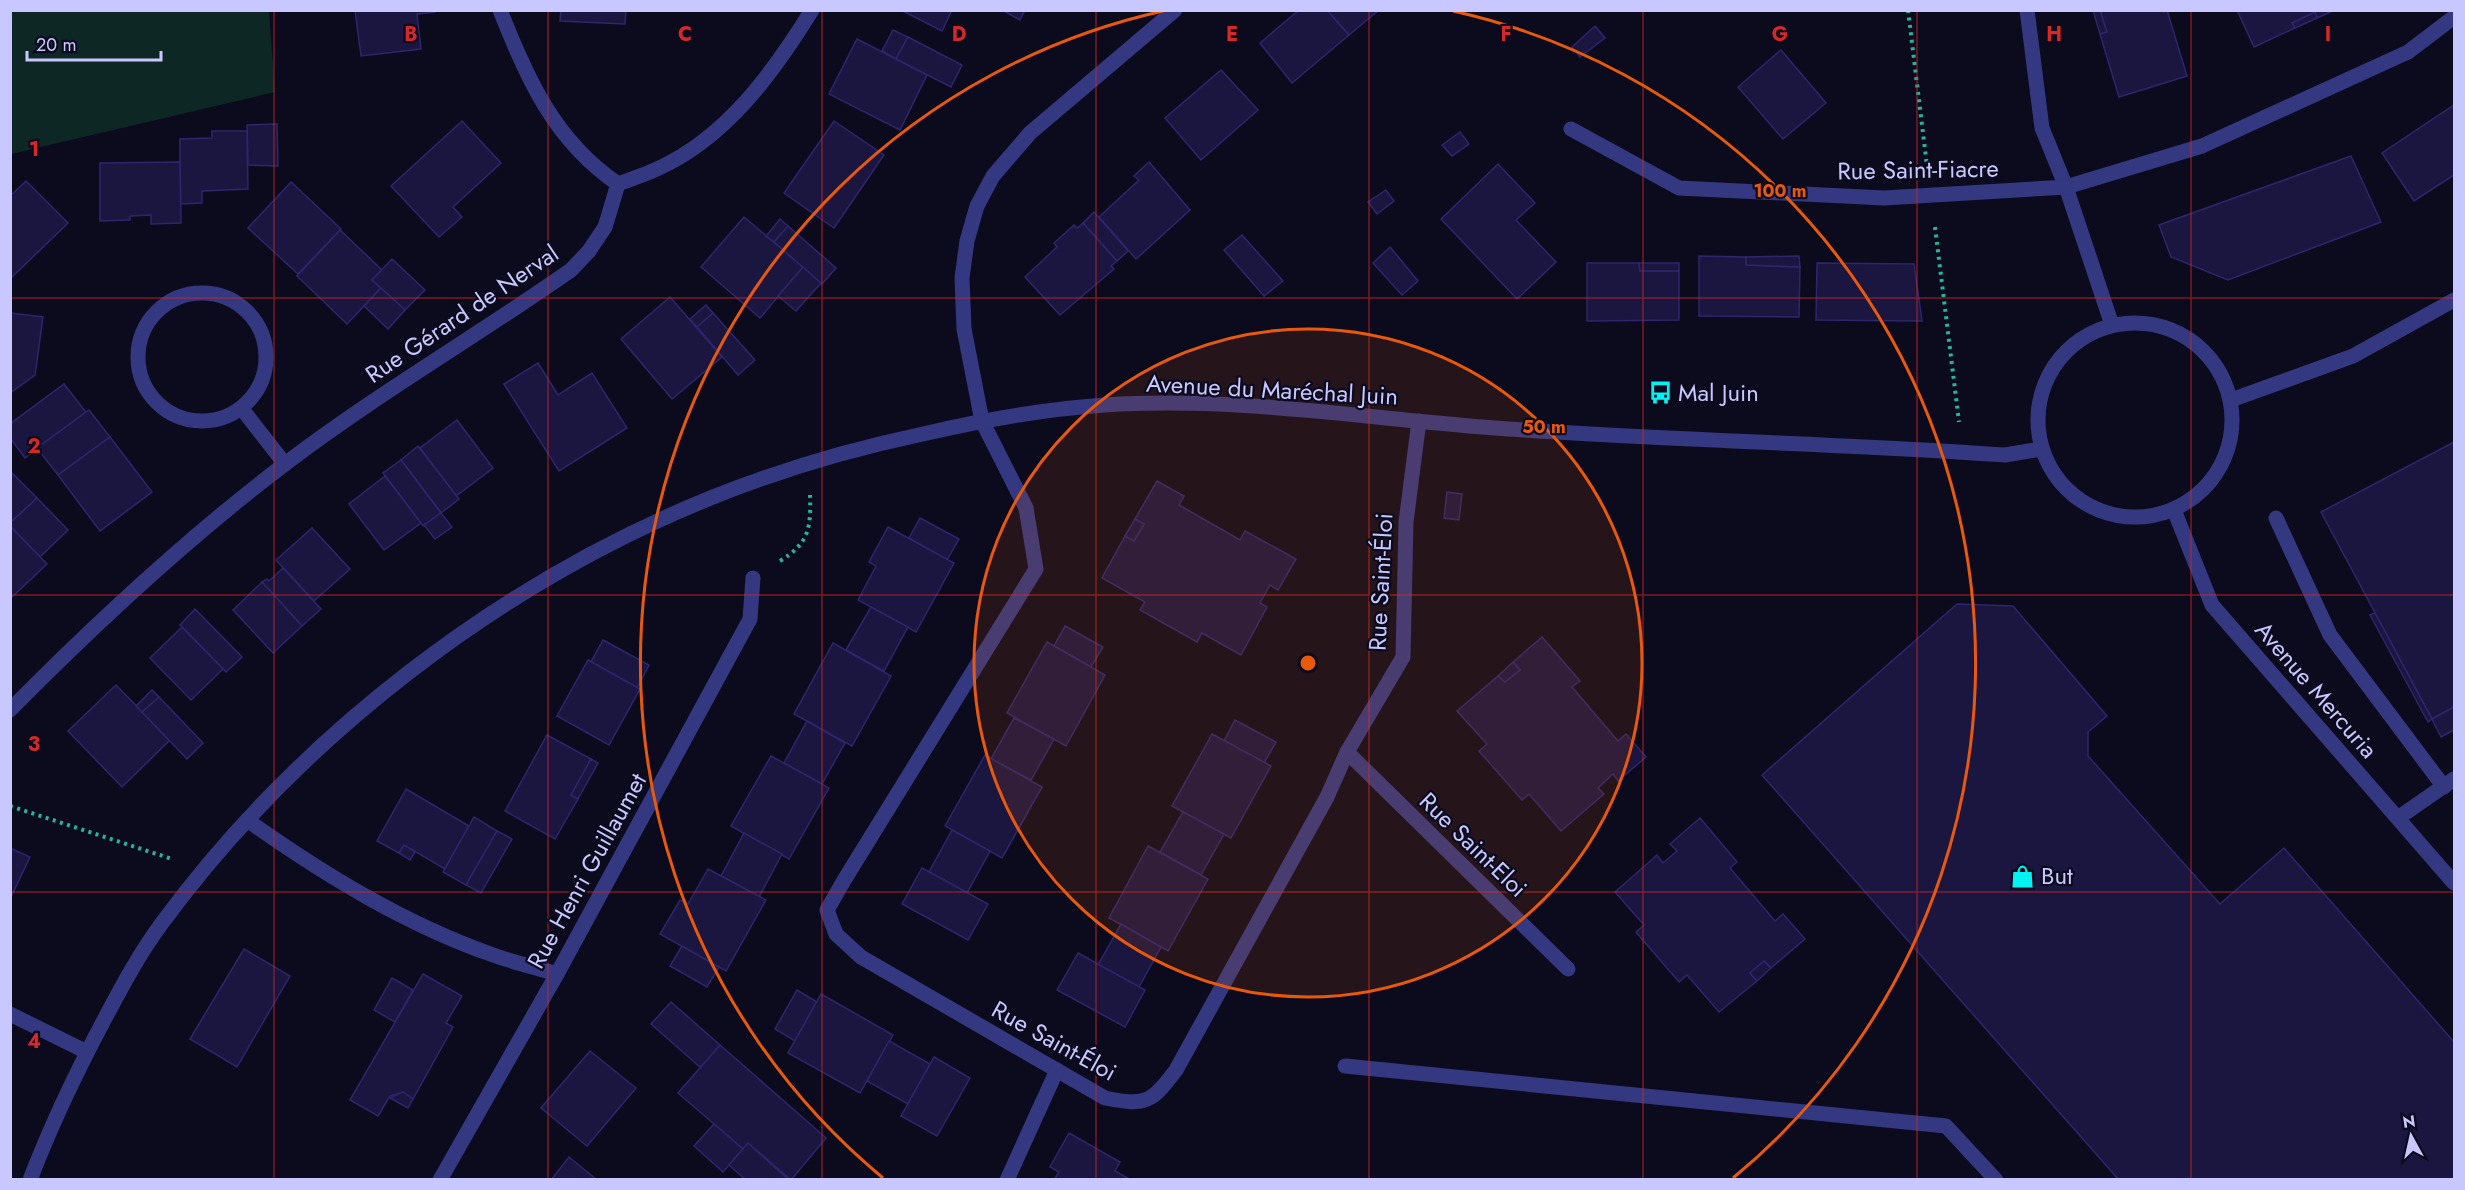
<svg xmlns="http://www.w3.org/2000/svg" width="2465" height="1190" font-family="Jost,sans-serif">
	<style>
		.green { fill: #0d2824 }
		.building { fill: #1a1640; stroke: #2d266d; stroke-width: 1.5 }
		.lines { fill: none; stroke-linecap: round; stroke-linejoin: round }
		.path { stroke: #26b49d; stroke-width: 4; stroke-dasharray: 3 4.5; stroke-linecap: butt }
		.service { stroke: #333880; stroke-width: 15 }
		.minor { stroke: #333880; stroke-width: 15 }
		.grid { fill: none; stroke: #d62828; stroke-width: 1.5; stroke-opacity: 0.55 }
		.ring { fill: none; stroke: #e8590c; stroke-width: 3 }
		.labels { text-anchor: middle; stroke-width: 4.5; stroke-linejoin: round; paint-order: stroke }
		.street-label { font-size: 24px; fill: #c8c7ff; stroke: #0c0b1e }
		.poi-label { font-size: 24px; fill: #c8c7ff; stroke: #0c0b1e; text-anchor: start }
		.grid-label { font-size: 20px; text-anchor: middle; font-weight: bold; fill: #d62828; stroke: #0c0b1e; stroke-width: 4.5; stroke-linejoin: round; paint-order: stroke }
		.centre { fill: #e8590c; stroke: #0c0b1e; stroke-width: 3 }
		.ring-label { font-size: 18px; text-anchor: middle; font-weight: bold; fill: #e8590c; stroke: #0c0b1e; stroke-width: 4.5; stroke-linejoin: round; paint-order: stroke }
	</style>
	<rect width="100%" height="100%" fill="#0c0b1e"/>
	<polygon class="green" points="10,11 269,11 275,92 11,154"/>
	<g class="building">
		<polygon points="355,10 435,10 435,12 417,14 421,49 361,56"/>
		<polygon points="561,10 626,10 625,24 560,21"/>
		<polygon points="901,10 952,10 942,31"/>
		<polygon points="1002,10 1025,10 1020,20"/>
		<polygon points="1299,10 1327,10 1349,35 1292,83 1260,43"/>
		<polygon points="1327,10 1379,10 1349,35"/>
		<polygon points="2093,10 2100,10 2107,32 2100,34"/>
		<polygon points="2100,10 2167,10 2187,76 2119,97 2100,34 2107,32"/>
		<polygon points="2237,10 2335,10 2317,18 2315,12 2292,23 2295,28 2254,47"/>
		<polygon points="2315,12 2317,18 2295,28 2292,23"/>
		<polygon points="1595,26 1605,38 1580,57 1572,47"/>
		<polygon points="893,30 908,37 896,59 882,51"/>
		<polygon points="908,37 962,65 951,87 896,59"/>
		<polygon points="857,39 927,75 900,130 829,94"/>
		<polygon points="1781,50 1826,103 1783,139 1738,87"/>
		<polygon points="1221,70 1258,110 1201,160 1165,118"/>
		<polygon points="2454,105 2454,175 2414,201 2382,153"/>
		<polygon points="462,121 501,163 453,207 462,217 439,237 391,186"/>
		<polygon points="834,121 884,155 834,228 784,193"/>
		<polygon points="277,124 278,166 248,165 247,125"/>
		<polygon points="212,131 247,131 248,189 202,191 202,203 180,204 180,139 212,138"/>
		<polygon points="1460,132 1469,144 1452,156 1442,145"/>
		<polygon points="2351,156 2381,222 2228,280 2171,257 2159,225"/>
		<polygon points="180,162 181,223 151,224 151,215 130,216 130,220 100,221 100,163"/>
		<polygon points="1149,162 1190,210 1136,259 1099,217 1139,180 1134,176"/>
		<polygon points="1498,164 1535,203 1516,220 1556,262 1517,299 1441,219"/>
		<polygon points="26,181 68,223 10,279 10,196"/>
		<polygon points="291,182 341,229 298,274 248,228"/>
		<polygon points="1386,190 1394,201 1377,214 1368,202"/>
		<polygon points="1094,212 1128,251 1117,261 1083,223"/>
		<polygon points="744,217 803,267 760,318 701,267"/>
		<polygon points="780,219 788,226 774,242 766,236"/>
		<polygon points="1083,223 1117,261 1111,266 1114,269 1060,315 1025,277 1057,247 1054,243 1074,225 1077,228"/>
		<polygon points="788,226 836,268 822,284 774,242"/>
		<polygon points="340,230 382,270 372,280 381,288 347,324 297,276"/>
		<polygon points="1242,235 1283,281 1264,296 1224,250"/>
		<polygon points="1390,247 1418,281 1402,295 1373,263"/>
		<polygon points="1699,256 1746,257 1746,265 1800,267 1799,317 1699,316"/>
		<polygon points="1799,256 1800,267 1746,265 1746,257"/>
		<polygon points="392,259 425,290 405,310 372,280"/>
		<polygon points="1587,263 1639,263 1640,271 1679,271 1679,320 1587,321"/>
		<polygon points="1639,263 1679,263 1679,271 1640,271"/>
		<polygon points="1817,263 1914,264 1922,321 1816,320"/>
		<polygon points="803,267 821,283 796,311 778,296"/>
		<polygon points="381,288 405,310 388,329 364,306"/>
		<polygon points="670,297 722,357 672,399 621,339"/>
		<polygon points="706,305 713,313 697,327 690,319"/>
		<polygon points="10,313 43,317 35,375 10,393"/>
		<polygon points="713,313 755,360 738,375 697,327"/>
		<polygon points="538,363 558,395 592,373 627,428 559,471 504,384"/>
		<polygon points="64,384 86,412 25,458 10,438 10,424"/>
		<polygon points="89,410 110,437 58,475 37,448"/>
		<polygon points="457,420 493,468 456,496 420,448"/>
		<polygon points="110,437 152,492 100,531 58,475"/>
		<polygon points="2454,442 2454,707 2432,719 2321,512"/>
		<polygon points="418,446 459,499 441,513 401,460"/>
		<polygon points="401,460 441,513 423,526 383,473"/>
		<polygon points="10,471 37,498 10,523"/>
		<polygon points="385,476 421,523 384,550 349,504"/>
		<polygon points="1157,481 1184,496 1179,505 1240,540 1245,531 1296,559 1278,590 1270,585 1260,603 1267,607 1241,655 1202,633 1197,642 1140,610 1145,602 1102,578 1125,536 1134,541 1144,524 1135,519"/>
		<polygon points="1447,492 1462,494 1459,520 1444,518"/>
		<polygon points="37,498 68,530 40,557 10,526 10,523"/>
		<polygon points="441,513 452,527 435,539 424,525"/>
		<polygon points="920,518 959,539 947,560 909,538"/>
		<polygon points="1135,519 1144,524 1134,541 1125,536"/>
		<polygon points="10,526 47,564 10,599"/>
		<polygon points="888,527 954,563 916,632 858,600 876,566 869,562"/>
		<polygon points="312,528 350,569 314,601 276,560"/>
		<polygon points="283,568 321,609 302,626 262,582 267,579 269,581"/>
		<polygon points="262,582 302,626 273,653 233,610"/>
		<polygon points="1957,604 2013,606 2107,716 2088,732 2088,756 2220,904 2284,848 2454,1042 2454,1180 2119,1180 1762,775"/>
		<polygon points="871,607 908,627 884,671 846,650"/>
		<polygon points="195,609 242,657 226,672 180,625"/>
		<polygon points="2375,613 2432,719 2428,722 2370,615"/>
		<polygon points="1065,626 1103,647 1091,667 1054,646"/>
		<polygon points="182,627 223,669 191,700 150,658"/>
		<polygon points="1542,637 1580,681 1572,687 1618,741 1626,734 1646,757 1618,781 1613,774 1598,788 1604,794 1561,831 1529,794 1522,800 1479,751 1487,744 1457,711 1498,676 1505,682 1520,670 1513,662"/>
		<polygon points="603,640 649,665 637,688 591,662"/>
		<polygon points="1047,642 1105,675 1066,746 1007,713"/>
		<polygon points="833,643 891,676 852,746 794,714"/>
		<polygon points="588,660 640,689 609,745 557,716"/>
		<polygon points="1513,662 1520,670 1505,682 1498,676"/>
		<polygon points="116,685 170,740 122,787 68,731"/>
		<polygon points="152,690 159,697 142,712 136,706"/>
		<polygon points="159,697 203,743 187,759 142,712"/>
		<polygon points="2454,707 2454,730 2441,737 2432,719"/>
		<polygon points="1014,718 1054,739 1031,780 991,759"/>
		<polygon points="1235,720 1276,742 1264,763 1224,741"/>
		<polygon points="807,721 845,743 822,784 784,763"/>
		<polygon points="1212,734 1271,766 1231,838 1172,806"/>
		<polygon points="547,735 591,759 571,795 578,799 555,839 505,811"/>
		<polygon points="985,755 1042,787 1002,858 945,826"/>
		<polygon points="771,756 829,788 789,859 731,826"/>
		<polygon points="591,759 598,763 578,799 571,795"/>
		<polygon points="406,789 469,826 445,869 404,845 399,853 377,841"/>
		<polygon points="1183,812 1224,834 1201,875 1160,852"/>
		<polygon points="474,817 497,831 466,885 443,872"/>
		<polygon points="1700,818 1737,862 1730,868 1775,921 1783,914 1805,939 1771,968 1764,961 1750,973 1757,981 1719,1012 1687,975 1679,982 1636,932 1644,925 1615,892 1657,855 1663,863 1677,851 1670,844"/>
		<polygon points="952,830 990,851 967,893 929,872"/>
		<polygon points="497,831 512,839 481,893 466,885"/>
		<polygon points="744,833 782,854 759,897 721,876"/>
		<polygon points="404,845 415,852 410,860 399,853"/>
		<polygon points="1148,846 1208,879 1168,951 1109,918"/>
		<polygon points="10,848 30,857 10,899"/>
		<polygon points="922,868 988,904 968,940 902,904"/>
		<polygon points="708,869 766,900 726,971 660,934 680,900 688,904"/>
		<polygon points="1121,924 1161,947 1139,987 1098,965"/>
		<polygon points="682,946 719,967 707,987 670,966"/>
		<polygon points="244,949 290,976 237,1067 190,1039"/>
		<polygon points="1078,953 1145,990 1125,1027 1057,990"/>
		<polygon points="1764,961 1771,968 1757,981 1750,973"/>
		<polygon points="423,974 462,996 446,1023 453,1027 413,1099 403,1092 390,1096 378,1116 350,1100"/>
		<polygon points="392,978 413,990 395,1022 374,1010"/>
		<polygon points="797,990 817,1002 795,1041 775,1029"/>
		<polygon points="821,994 893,1035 860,1093 788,1053"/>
		<polygon points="671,1002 720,1045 701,1068 651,1024"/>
		<polygon points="889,1041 930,1064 908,1104 867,1081"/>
		<polygon points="720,1045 826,1138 791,1180 748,1143 743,1149 678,1093"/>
		<polygon points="590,1051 636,1088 587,1146 541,1108"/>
		<polygon points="934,1057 970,1078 937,1136 901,1116"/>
		<polygon points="403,1092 413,1099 408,1108 390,1098"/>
		<polygon points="714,1124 743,1149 723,1172 694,1146"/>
		<polygon points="1069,1133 1120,1162 1115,1171 1131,1180 1054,1180 1059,1172 1050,1167"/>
		<polygon points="748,1143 789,1180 746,1180 729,1165"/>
		<polygon points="569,1157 597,1180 551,1180"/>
	</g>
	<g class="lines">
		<g class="path">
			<polyline points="1908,10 1927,166"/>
			<polyline points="1935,227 1959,422"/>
			<path d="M780,561c29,-18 31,-32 30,-66"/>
			<polyline points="10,806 172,859"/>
		</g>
		<g class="service">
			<polyline points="2276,518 2330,635 2444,787"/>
			<polyline points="2398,818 2454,779"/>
			<polyline points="1345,1066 1946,1126 1996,1180"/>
		</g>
		<g class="minor">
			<path d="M500,10c27,69 55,131 118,174"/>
			<path d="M1175,10l-145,123 -37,43 -16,30 -10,35 -5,37 2,51 18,92 44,87 10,61 -193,313 -16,28 9,24 25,23 244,141c41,8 46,5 71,-28l151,-273 20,-45 56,-95 3,-135 13,-101"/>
			<polyline points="2027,10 2042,128 2066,187 2112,325"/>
			<polyline points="1571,129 1679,188 1884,198 2066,187 2202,146 2408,52 2454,17"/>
			<circle cx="202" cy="357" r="64"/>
			<circle cx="2135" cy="420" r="97"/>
			<polyline points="2231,400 2353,356 2454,300"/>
			<polyline points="242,409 285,464"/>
			<polyline points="2174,510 2212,605 2454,883"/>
			<path d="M10,710c88,-89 176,-171 275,-246 92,-70 192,-128 286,-194l18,-19 16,-24 13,-43c13,-5 26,-9 39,-15 69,-31 116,-96 155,-159"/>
			<polyline points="1347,752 1568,969"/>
			<path d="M247,820c76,54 159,105 249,136 20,7 41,12 61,18"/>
			<polyline points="10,1014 87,1052"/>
			<path d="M30,1180c21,-55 46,-107 73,-158 18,-34 36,-68 59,-99 137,-186 337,-340 551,-426 67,-27 139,-48 210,-63 60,-14 121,-25 182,-29 135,-9 270,15 404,24 165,12 331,14 496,26l36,-6"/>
			<polyline points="440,1180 557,974 750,619 753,578"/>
			<polyline points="1007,1180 1057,1070"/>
		</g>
	</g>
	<path class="grid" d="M274,10v1170M548,10v1170M822,10v1170M1096,10v1170M1369,10v1170M1643,10v1170M1917,10v1170M2191,10v1170M10,298h2444M10,595h2444M10,892h2444"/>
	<circle cx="1308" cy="663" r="334" fill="#e8590c" fill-opacity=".12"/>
	<g class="ring">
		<circle cx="1308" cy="663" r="334"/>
		<path d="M883 1178A668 668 0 0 1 1163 11M1453 11A668 668 0 0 1 1733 1178"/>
	</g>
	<defs>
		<symbol id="bus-bare" viewBox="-9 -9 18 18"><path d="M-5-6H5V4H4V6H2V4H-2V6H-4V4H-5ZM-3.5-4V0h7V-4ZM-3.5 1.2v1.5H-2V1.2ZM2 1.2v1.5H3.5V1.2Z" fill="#00f2f2" stroke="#0c0b1e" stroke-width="2.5" paint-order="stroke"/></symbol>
		<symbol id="shop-bare" viewBox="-9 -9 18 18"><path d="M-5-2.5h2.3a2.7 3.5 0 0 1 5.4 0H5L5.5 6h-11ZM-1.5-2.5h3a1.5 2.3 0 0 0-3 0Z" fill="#00f2f2" stroke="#0c0b1e" stroke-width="2.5" paint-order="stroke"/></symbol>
	</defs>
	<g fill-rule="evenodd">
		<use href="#bus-bare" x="1644" y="376" width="33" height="33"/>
		<use href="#shop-bare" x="2006" y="860" width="33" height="33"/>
	</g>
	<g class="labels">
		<g class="street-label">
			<text transform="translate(1918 170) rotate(-1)" y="8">Rue Saint-Fiacre</text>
			<text transform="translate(462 314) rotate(-34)" y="8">Rue Gérard de Nerval</text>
			<text transform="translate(1272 390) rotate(3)" y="8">Avenue du Maréchal Juin</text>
			<text transform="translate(1381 582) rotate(-87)" y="8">Rue Saint-Éloi</text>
			<text transform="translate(2316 690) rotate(49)" y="8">Avenue Mercuria</text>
			<text transform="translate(1473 845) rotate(44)" y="8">Rue Saint-Eloi</text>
			<text transform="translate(587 871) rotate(-61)" y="8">Rue Henri Guillaumet</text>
			<text transform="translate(1054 1041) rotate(29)" y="8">Rue Saint-Éloi</text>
		</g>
		<g class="poi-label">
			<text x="1678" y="401">Mal Juin</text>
			<text x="2041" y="884">But</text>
		</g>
	</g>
	<g class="grid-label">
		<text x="411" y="41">B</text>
		<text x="685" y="41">C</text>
		<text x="959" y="41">D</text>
		<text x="1232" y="41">E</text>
		<text x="1506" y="41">F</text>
		<text x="1780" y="41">G</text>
		<text x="2054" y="41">H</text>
		<text x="2328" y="41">I</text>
		<text x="34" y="156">1</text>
		<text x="34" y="453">2</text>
		<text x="34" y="751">3</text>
		<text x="34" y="1048">4</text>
	</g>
	<circle cx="1308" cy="663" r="9" class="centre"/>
	<g class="ring-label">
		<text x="1780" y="197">100 m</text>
		<text x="1544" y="433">50 m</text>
	</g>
	<rect width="2465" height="1190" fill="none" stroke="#c8c7ff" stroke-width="24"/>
	<g transform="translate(2411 1136) rotate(352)" stroke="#0c0b1e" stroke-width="4.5" paint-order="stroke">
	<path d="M0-4.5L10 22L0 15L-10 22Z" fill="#c8c7ff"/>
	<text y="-9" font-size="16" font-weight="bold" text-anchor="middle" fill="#c8c7ff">N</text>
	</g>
	<path d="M27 51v9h134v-9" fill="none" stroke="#c8c7ff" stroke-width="3"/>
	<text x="36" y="51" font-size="18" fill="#c8c7ff" stroke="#0c0b1e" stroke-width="4.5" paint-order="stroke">20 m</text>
</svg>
